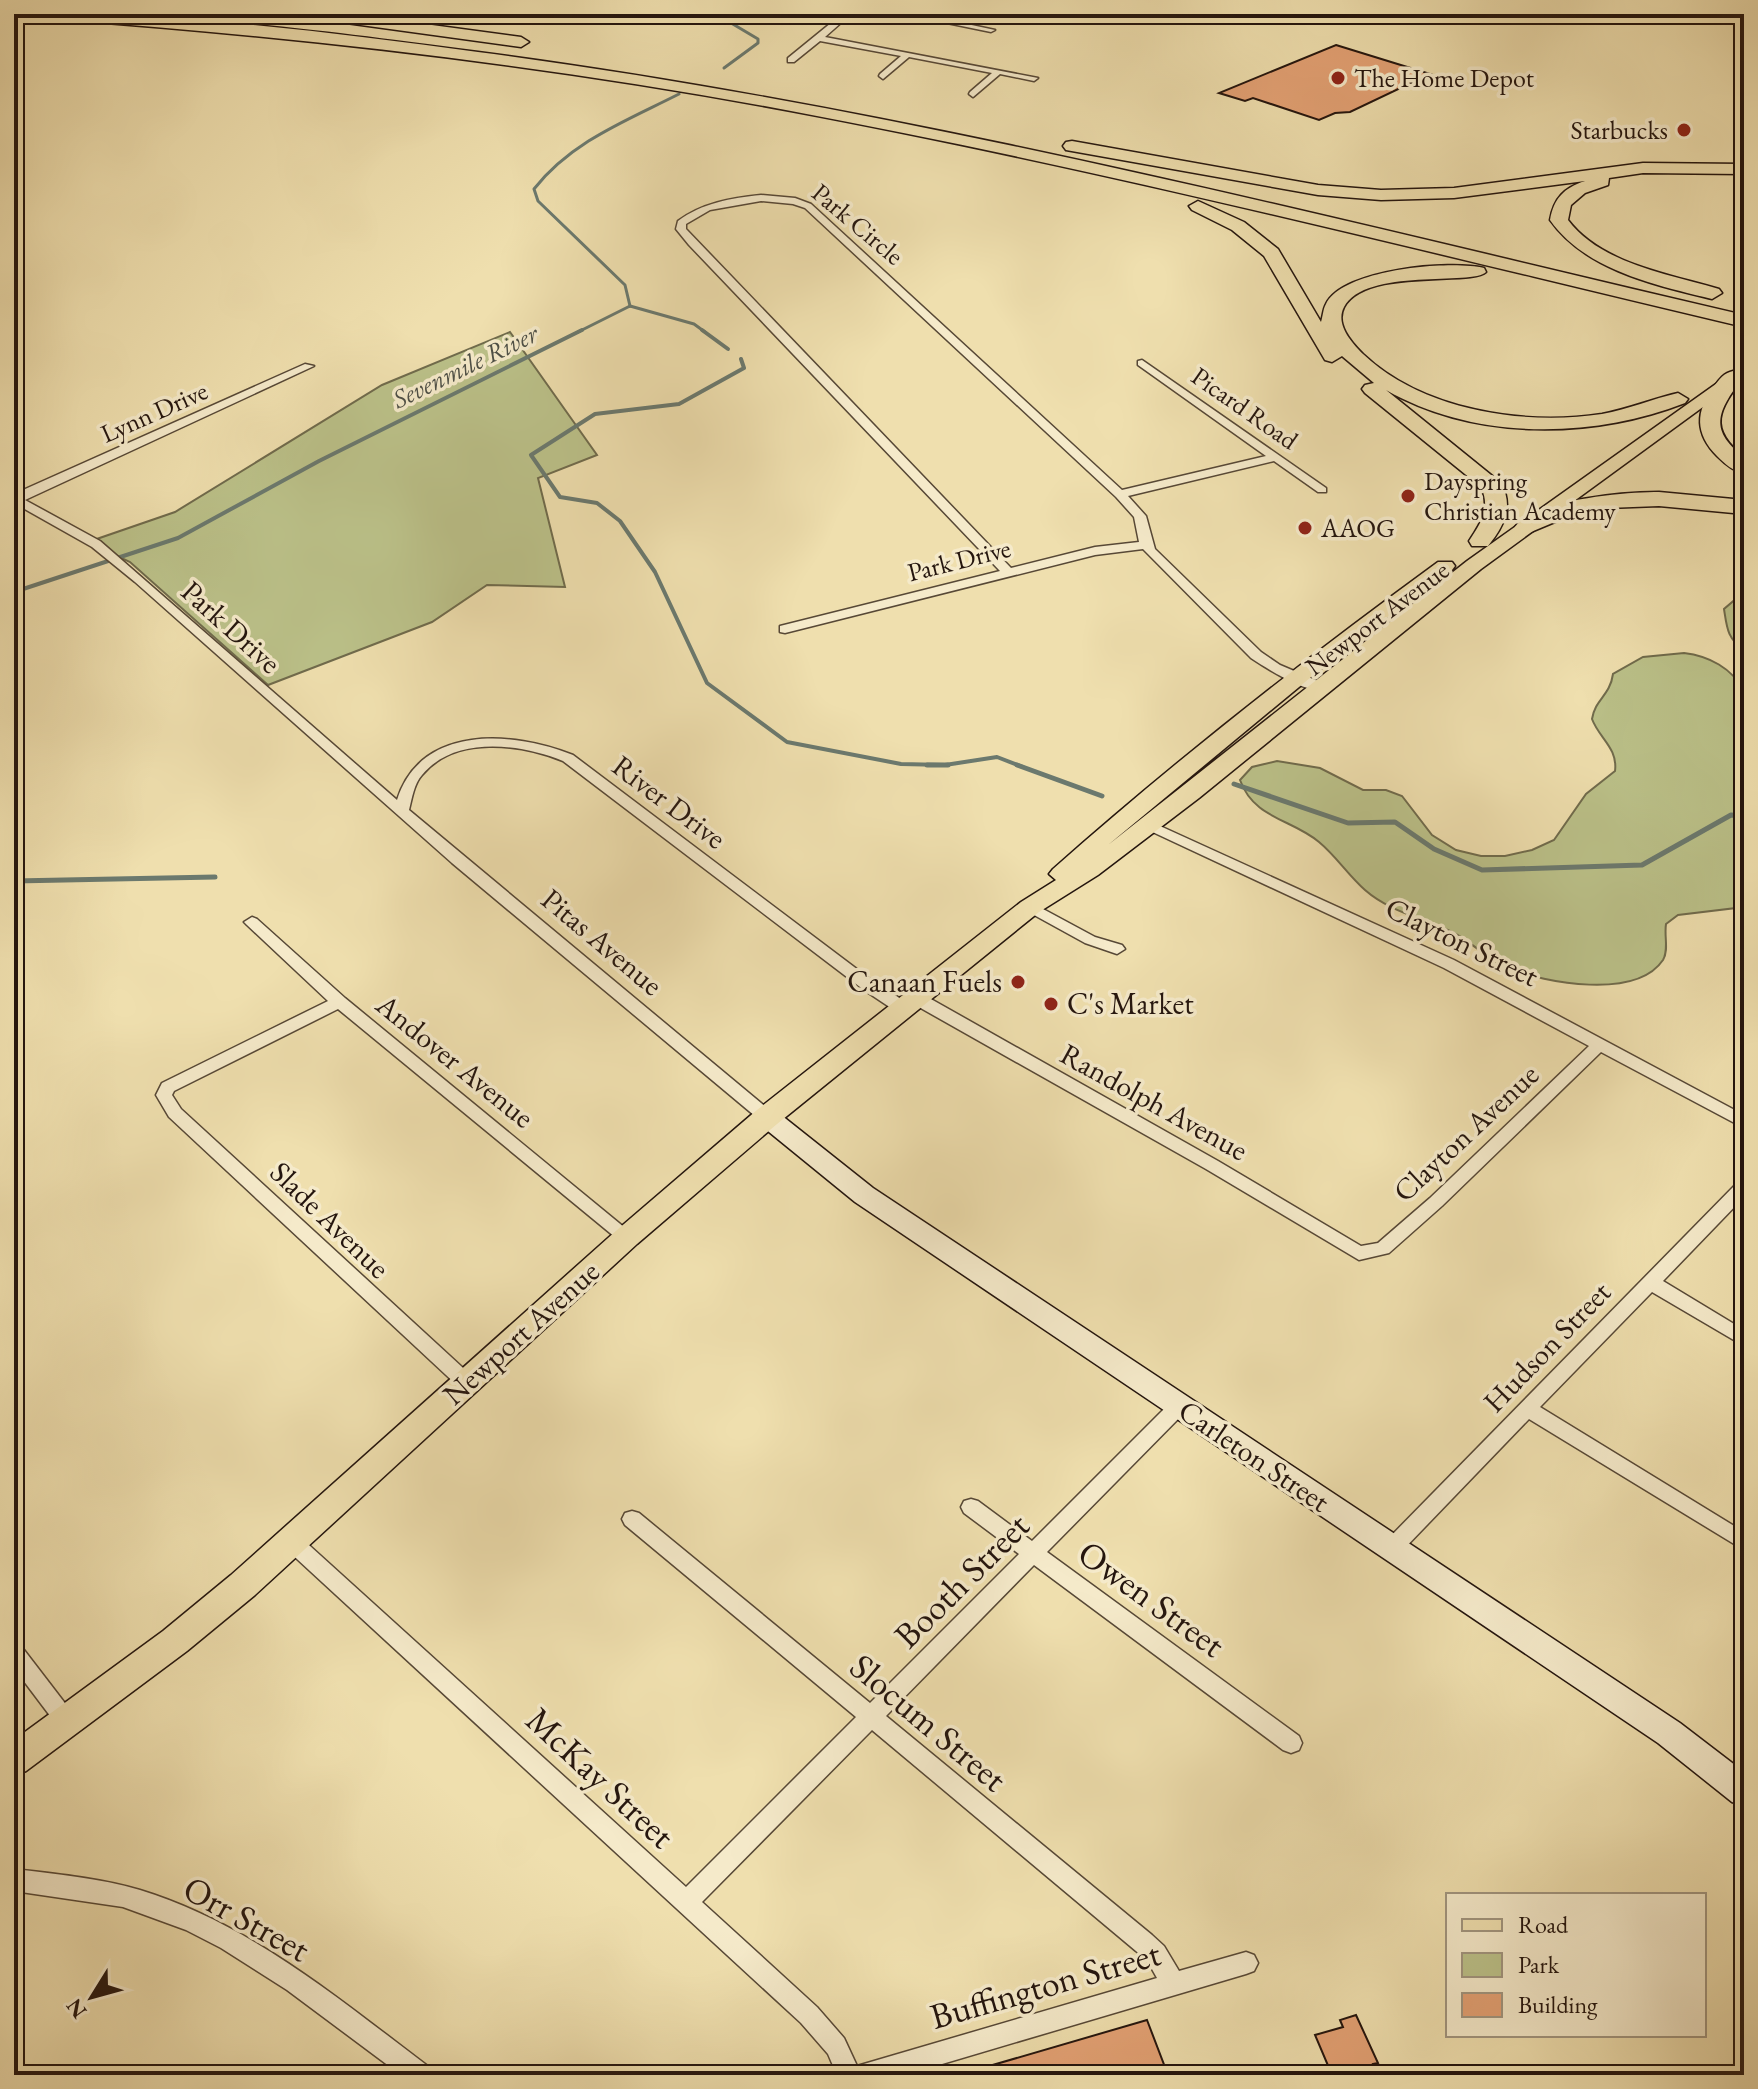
<svg xmlns="http://www.w3.org/2000/svg" width="1758" height="2089" font-family="'EB Garamond',serif">
	<style>
		.green { fill: #bbc189; stroke: #706b4c; stroke-width: 2 }
		.lines { fill: none; stroke-linecap: round; stroke-linejoin: round }
		.stream-far2 { stroke: #6b796e; stroke-width: 3 }
		.stream-far1 { stroke: #6b796e; stroke-width: 4 }
		.stream { stroke: #6b796e; stroke-width: 5 }
		.building { fill: #e3a174; stroke: #24150e; stroke-width: 2 }
		.street-casing { stroke: #574836; stroke-width: 3 }
		.secondary-casing { stroke: #24150e; stroke-width: 3 }
		.primary-casing { stroke: #24150e; stroke-width: 3 }
		.highway-casing { stroke: #24150e; stroke-width: 3 }
		.street { fill: #f5eaca; fill-rule: evenodd }
		.secondary { fill: #f5eaca; fill-rule: evenodd }
		.primary { fill: #efdfae; fill-rule: evenodd }
		.highway { fill: #efdfae; fill-rule: evenodd }
		.poi-dot { fill: #8f2418; stroke: #f5eaca; stroke-width: 3 }
		.labels { text-anchor: middle; stroke-width: 7; stroke-linejoin: round; paint-order: stroke }
		.far-poi-label { font-size: 26px; fill: #24150e; stroke: #f5eaca; text-anchor: start }
		.far-street-label { font-size: 26px; fill: #24150e; stroke: #f5eaca }
		.far-water-label { font-size: 26px; font-style: italic; fill: #4d4f46; stroke: #f5eaca }
		.street-label { font-size: 30px; fill: #24150e; stroke: #f5eaca }
		.poi-label { font-size: 30px; fill: #24150e; stroke: #f5eaca; text-anchor: end }
		.near-street-label { font-size: 36px; fill: #24150e; stroke: #f5eaca }
	</style>
	<rect width="100%" height="100%" fill="#efdfae"/>
	<filter id="stains"><feTurbulence type="fractalNoise" baseFrequency=".0025" numOctaves="4"/><feColorMatrix values="0 0 0 0 .2 0 0 0 0 .09 0 0 0 0 .02 0 0 0 .5 -.17"/></filter>
	<radialGradient id="worn" r=".72"><stop offset=".6" stop-color="#630" stop-opacity="0"/><stop offset="1" stop-color="#630" stop-opacity=".3"/></radialGradient>
	<g class="green">
		<polygon points="510,332 597,455 538,478 565,587 487,585 432,622 268,685 130,562 88,542 175,512 382,385"/>
		<path d="M1744,592v58c-17,-12 -17,-22 -20,-41z"/>
		<path d="M1684,653c25,3 48,15 60,38v216l-66,8 -12,9c-2,12 3,26 -3,36 -27,40 -118,23 -155,8 -21,-9 -36,-26 -56,-36 -29,-14 -62,-20 -87,-42 -17,-15 -29,-34 -46,-48 -27,-23 -65,-23 -79,-62l12,-13 25,-6 43,7 43,22h23l16,6 30,39 24,15 25,6h24l27,-6 22,-10 32,-46 29,-23c3,-23 -16,-33 -23,-52 3,-20 18,-23 21,-45l30,-17z"/>
	</g>
	<g class="lines">
		<g class="stream-far2">
			<polyline points="716,14 758,39 758,43 724,68"/>
			<path d="M630,306l-5,-21 -87,-84 -4,-12c38,-48 92,-68 145,-95"/>
			<polyline points="630,306 694,324 705,332"/>
			<polyline points="578,332 630,306"/>
		</g>
		<g class="stream-far1">
			<polyline points="702,330 728,349"/>
			<polyline points="741,359 744,368 679,404 595,414 531,455 560,497 597,503 620,521 655,572 707,683 787,742 901,764 945,765 997,757 1023,767"/>
			<polyline points="14,592 178,538 319,461 582,330"/>
		</g>
		<g class="stream">
			<polyline points="927,765 948,765"/>
			<polyline points="1017,765 1102,796"/>
			<polyline points="1234,784 1348,823 1395,822 1434,849 1482,870 1642,865 1731,815 1744,816"/>
			<polyline points="14,881 215,877"/>
		</g>
	</g>
	<g class="building">
		<polygon points="1336,45 1430,74 1350,112 1335,113 1319,120 1253,98 1245,101 1219,93"/>
		<polygon points="1356,2015 1378,2063 1373,2064 1378,2075 1332,2075 1315,2035 1343,2027 1340,2020"/>
		<polygon points="1147,2020 1168,2075 973,2075 972,2071"/>
	</g>
	<g class="lines">
		<defs>
			<g id="street">
				<polygon points="751,14 761,14 752,19 748,17"/>
				<polygon points="842,14 851,14 825,37 1038,78 1034,81 1000,74 973,97 969,94 970,92 992,73 909,57 883,79 879,76 880,74 901,56 820,41 794,62 788,62 788,58"/>
				<polygon points="903,14 920,14 995,30 991,32"/>
				<polygon points="1281,14 1289,14 1289,16 1285,18"/>
				<path d="M761,195l34,3 16,6 311,286 144,-34 -128,-91v-4l4,-1 184,128v4h-8l-44,-31 -146,35 18,20 9,33 106,103 19,13 47,20v6c-21,2 -58,-21 -76,-33l-108,-109 -48,6 -310,78 -5,-1v-6l220,-55 -311,-326 -13,-16 2,-8c24,-18 53,-23 83,-26zM761,201l32,3 12,4 311,289 18,20 5,25 -44,5 -84,21 -325,-339v-5l24,-14z"/>
				<path d="M305,364l9,2 -289,134 75,41 297,259c24,-76 116,-69 176,-45l301,227 35,22 2,4 -2,4h-12l-33,-22 -301,-229c-42,-17 -108,-26 -141,14 -8,9 -10,23 -13,35l364,303 2,4 -2,4h-12l-309,-258 -317,-281 -43,-35 -78,-44v-9z"/>
				<polygon points="1149,821 1454,960 1744,1115 1744,1128 1601,1052 1442,1206 1389,1253 1359,1260 1206,1169 910,1002 908,998 910,994 922,994 1218,1161 1361,1246 1378,1243 1430,1198 1589,1046 1444,968 1144,828 1142,825"/>
				<polygon points="1030,902 1095,937 1122,945 1125,949 1117,954 1085,943 1025,910 1023,907 1025,904"/>
				<polygon points="252,917 257,919 345,998 636,1237 633,1242 621,1242 338,1009 174,1091 172,1095 181,1109 474,1378 476,1383 474,1388 467,1390 460,1388 169,1117 156,1095 162,1083 328,1001 247,925 244,922"/>
				<polygon points="1744,1180 1744,1197 1663,1281 1744,1330 1744,1346 1652,1292 1540,1407 1744,1532 1744,1550 1529,1419 1399,1554 1392,1556 1385,1554 1382,1548 1385,1542 1738,1182"/>
				<path d="M1179,1398l7,3 2,5 -2,5 -139,141 252,184 3,7 -3,7 -8,3 -8,-3 -249,-185 -148,151 266,219 12,11 15,25 67,-19 8,3 4,8 -4,8 -8,3 -341,101h-68l-9,-21 -27,-31 -516,-475 -3,-6 3,-6 7,-2 7,2 387,351 170,-170 -231,-192 -3,-6 3,-6 7,-2 7,2 231,190 149,-149 -55,-41 -3,-6 3,-6 7,-2 7,2 54,40 140,-140zM872,1730l264,221 12,11 9,16 -300,88 -13,-28 -27,-31 -115,-105z"/>
				<polygon points="14,1643 21,1646 74,1715 78,1722 74,1729 67,1732 60,1729 14,1668"/>
				<path d="M14,1869c42,5 85,9 126,21 109,33 200,110 289,177l4,8h-32l-114,-85 -66,-42 -35,-18 -63,-23 -109,-16z"/>
			</g>
			<polygon id="secondary" points="767,1108 776,1111 873,1188 1680,1723 1744,1772 1744,1806 1732,1802 1658,1743 855,1202 758,1123 755,1117 758,1111"/>
			<path id="primary" d="M1744,364v13l-263,192 -282,229 -101,77 -59,37 -262,212 -140,120 -382,351 -68,56 -161,120 -12,5v-36l149,-109 68,-56 386,-345 140,-120 264,-208 35,-22 -7,-6 4,-5c123,-109 252,-210 385,-307h14l3,4 -3,4 -107,79 -237,196 359,-284z"/>
			<g id="highway">
				<path d="M45,14c145,0 290,19 433,38 428,56 846,165 1266,263v12c-317,-75 -633,-156 -953,-216 -244,-46 -491,-74 -738,-92z"/>
				<polygon points="309,14 350,14 521,37 529,42 521,47 317,19"/>
				<path d="M1072,141l246,44 63,5 73,-2 189,-25 101,1v10l-101,-1 -34,5 -1,7 -23,8 -14,12 -3,15c33,44 101,54 151,69l3,4 -10,6c-57,-14 -127,-29 -162,-79 4,-22 14,-32 35,-39l-131,17 -73,2 -63,-5 -252,-45 -3,-4 3,-4z"/>
				<path d="M1198,201l46,21 34,27 43,73c2,-6 2,-13 5,-18 17,-35 124,-44 158,-36l2,4c-13,14 -120,-5 -142,35 -9,17 7,35 19,47 59,56 160,72 239,60 27,-5 50,-15 76,-21l10,6 -3,4c-93,36 -210,38 -299,-13l115,93c13,24 3,43 -13,63h-16l-3,-5c12,-18 22,-33 12,-54l-116,-94 -3,-4 3,-4 9,-2 -32,-27 -10,6 -7,-2 -61,-104 -32,-26 -40,-20 -3,-4z"/>
				<path d="M1733,371l10,6c-23,32 -37,51 1,80v17c-11,-3 -19,-10 -27,-18 -22,-22 -22,-45 -3,-69 5,-8 10,-14 19,-16z"/>
				<path d="M1659,492l85,8v14l-85,-8 -52,2 -45,11 -36,15 -8,-2 -3,-5c21,-28 111,-35 144,-35z"/>
			</g>
		</defs>
		<use href="#street" class="street-casing"/>
		<use href="#secondary" class="secondary-casing"/>
		<use href="#primary" class="primary-casing"/>
		<use href="#highway" class="highway-casing"/>
		<use href="#street" class="street"/>
		<use href="#secondary" class="secondary"/>
		<use href="#primary" class="primary"/>
		<use href="#highway" class="highway"/>
	</g>
	<g class="poi-dot">
		<circle cx="1338" cy="78" r="8"/>
		<circle cx="1684" cy="130" r="8"/>
		<circle cx="1408" cy="496" r="8"/>
		<circle cx="1305" cy="528" r="8"/>
		<circle cx="1018" cy="982" r="8"/>
		<circle cx="1051" cy="1004" r="8"/>
	</g>
	<g class="labels">
		<g class="far-poi-label">
			<text x="1354" y="87">The Home Depot</text>
			<text x="1668" y="139" text-anchor="end">Starbucks</text>
			<text x="1424" y="490">Dayspring<tspan x="1424" dy="30">Christian Academy</tspan></text>
			<text x="1321" y="537">AAOG</text>
		</g>
		<g class="far-street-label">
			<text transform="translate(858 224) rotate(40)" y="9">Park Circle</text>
			<text transform="translate(1245 408) rotate(35)" y="9">Picard Road</text>
			<text transform="translate(154 412) rotate(-24)" y="9">Lynn Drive</text>
			<text transform="translate(959 560) rotate(-14)" y="9">Park Drive</text>
			<text transform="translate(1377 618) rotate(-37)" y="9">Newport Avenue</text>
		</g>
		<g class="far-water-label">
			<text transform="translate(465 366) rotate(-26)" y="9">Sevenmile River</text>
		</g>
		<g class="street-label">
			<text transform="translate(231 627) rotate(42)" y="10">Park Drive</text>
			<text transform="translate(669 802) rotate(37)" y="10">River Drive</text>
			<text transform="translate(602 942) rotate(40)" y="10">Pitas Avenue</text>
			<text transform="translate(1462 942) rotate(26)" y="10">Clayton Street</text>
			<text transform="translate(455 1061) rotate(39)" y="10">Andover Avenue</text>
			<text transform="translate(1154 1102) rotate(29)" y="10">Randolph Avenue</text>
			<text transform="translate(1466 1133) rotate(-43)" y="10">Clayton Avenue</text>
			<text transform="translate(330 1220) rotate(44)" y="10">Slade Avenue</text>
			<text transform="translate(521 1333) rotate(-42)" y="10">Newport Avenue</text>
			<text transform="translate(1547 1347) rotate(-46)" y="10">Hudson Street</text>
			<text transform="translate(1254 1456) rotate(34)" y="10">Carleton Street</text>
		</g>
		<g class="poi-label">
			<text x="1002" y="992">Canaan Fuels</text>
			<text x="1067" y="1014" text-anchor="start">C's Market</text>
		</g>
		<g class="near-street-label">
			<text transform="translate(961 1580) rotate(-45)" y="13">Booth Street</text>
			<text transform="translate(1152 1598) rotate(36)" y="13">Owen Street</text>
			<text transform="translate(929 1722) rotate(40)" y="13">Slocum Street</text>
			<text transform="translate(601 1777) rotate(43)" y="13">McKay Street</text>
			<text transform="translate(247 1918) rotate(29)" y="13">Orr Street</text>
			<text transform="translate(1045 1984) rotate(-16)" y="13">Buffington Street</text>
		</g>
	</g>
	<rect width="1758" height="2089" fill="none" stroke="#efdfae" stroke-width="48"/>
	<rect x="16" y="16" width="1726" height="2057" fill="none" stroke="#24150e" stroke-width="4"/>
	<rect x="24" y="24" width="1710" height="2041" fill="none" stroke="#24150e" stroke-width="2"/>
	<rect x="1446" y="1893" width="260" height="144" fill="#f5eaca" stroke="#a1957f" stroke-width="2"/>
	<rect x="1462" y="1919" width="40" height="12" fill="#efdfae" stroke="#a1957f" stroke-width="2"/>
	<text x="1518" y="1933" font-size="24" fill="#24150e">Road</text>
	<rect x="1462" y="1953" width="40" height="24" fill="#bbc189" stroke="#a1957f" stroke-width="2"/>
	<text x="1518" y="1973" font-size="24" fill="#24150e">Park</text>
	<rect x="1462" y="1993" width="40" height="24" fill="#e3a174" stroke="#a1957f" stroke-width="2"/>
	<text x="1518" y="2013" font-size="24" fill="#24150e">Building</text>
	<g transform="translate(92 1997) rotate(233)" stroke="#f5eaca" stroke-width="6" paint-order="stroke">
	<path d="M0-6L14 30L0 20L-14 30Z" fill="#24150e"/>
	<text y="-12" font-size="22" font-weight="bold" text-anchor="middle" fill="#24150e">N</text>
	</g>
	<rect width="100%" height="100%" filter="url(#stains)"/>
	<rect width="100%" height="100%" fill="url(#worn)"/>
</svg>
